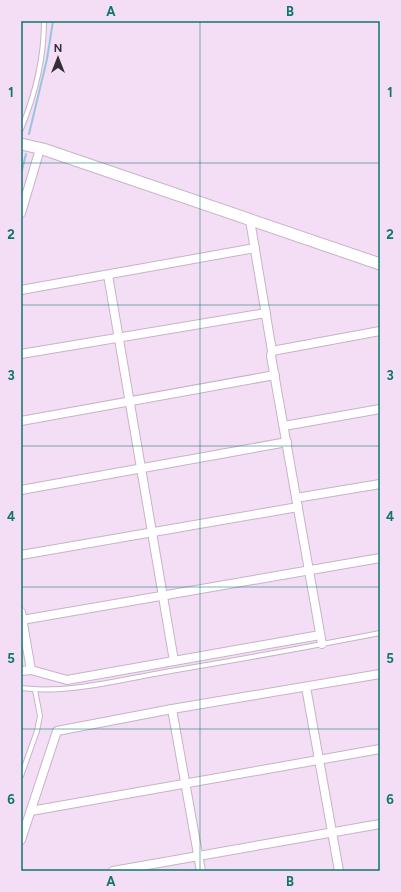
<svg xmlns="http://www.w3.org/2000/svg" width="401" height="892" font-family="Figtree,sans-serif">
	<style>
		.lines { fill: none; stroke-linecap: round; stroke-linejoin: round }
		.stream { stroke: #97c6db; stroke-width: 2 }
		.service-casing { stroke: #c7b2c8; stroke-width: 6 }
		.minor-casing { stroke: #c7b2c8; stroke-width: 10 }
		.secondary-casing { stroke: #c7b2c8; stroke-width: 13 }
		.service { stroke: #fff; stroke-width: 4 }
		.minor { stroke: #fff; stroke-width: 8 }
		.secondary { stroke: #fff; stroke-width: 11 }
		.grid { fill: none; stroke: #0f766e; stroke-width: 1; stroke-opacity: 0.55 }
		.neatline { fill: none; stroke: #0f766e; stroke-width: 1.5 }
		.grid-label { font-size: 13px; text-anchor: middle; font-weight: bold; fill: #0f766e }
	</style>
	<rect width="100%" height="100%" fill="#f4def5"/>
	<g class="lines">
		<g class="stream">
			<polyline points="29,134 47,59 53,21"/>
			<polyline points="21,174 26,154"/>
		</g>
		<defs>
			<g id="service">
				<path d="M21,129c14,-34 23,-72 23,-108"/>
				<path d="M21,688c45,6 99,-8 144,-16 72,-12 143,-25 215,-39"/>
				<polyline points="21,776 37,731 40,716 35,690"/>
			</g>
			<g id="minor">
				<polyline points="21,213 40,149"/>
				<polyline points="250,220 272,351 271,356 322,644"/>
				<polyline points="108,275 174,661"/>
				<polyline points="21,290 255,248"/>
				<polyline points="272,351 380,331"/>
				<polyline points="21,354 266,313"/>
				<polyline points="21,421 275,375"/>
				<polyline points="284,426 380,409"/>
				<polyline points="21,490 287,442"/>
				<polyline points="296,498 380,484"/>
				<polyline points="21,555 298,507"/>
				<polyline points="21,612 31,670 21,671"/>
				<polyline points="22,620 380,558"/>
				<polyline points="31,670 67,680 320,635"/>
				<polyline points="306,687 339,871"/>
				<polyline points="172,709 201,871"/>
				<polyline points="31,811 380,749"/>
				<polyline points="21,840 57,731 172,709 380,674"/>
				<polyline points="113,871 380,824"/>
			</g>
			<polyline id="secondary" points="21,144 43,149 380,264"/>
		</defs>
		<use href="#service" class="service-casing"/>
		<use href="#minor" class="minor-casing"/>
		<use href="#secondary" class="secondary-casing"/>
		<use href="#service" class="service"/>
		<use href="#minor" class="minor"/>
		<use href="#secondary" class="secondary"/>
	</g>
	<path class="grid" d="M200,21v850M21,163h359M21,305h359M21,446h359M21,587h359M21,729h359"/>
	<rect width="401" height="892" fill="none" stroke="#f4def5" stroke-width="44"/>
	<g transform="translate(58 58)" stroke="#f4def5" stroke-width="3" paint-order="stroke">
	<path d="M0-3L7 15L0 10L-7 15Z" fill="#362e36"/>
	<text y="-6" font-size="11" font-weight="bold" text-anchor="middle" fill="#362e36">N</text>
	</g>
	<rect x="22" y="22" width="357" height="848" class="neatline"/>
	<g class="grid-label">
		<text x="111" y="16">A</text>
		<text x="290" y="16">B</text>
		<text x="11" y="97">1</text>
		<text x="390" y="97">1</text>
		<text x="11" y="239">2</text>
		<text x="390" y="239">2</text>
		<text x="11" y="380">3</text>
		<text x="390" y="380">3</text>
		<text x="11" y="521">4</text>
		<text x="390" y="521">4</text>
		<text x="11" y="663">5</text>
		<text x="390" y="663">5</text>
		<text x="11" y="804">6</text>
		<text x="390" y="804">6</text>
		<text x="111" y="886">A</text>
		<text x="290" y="886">B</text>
	</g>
</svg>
